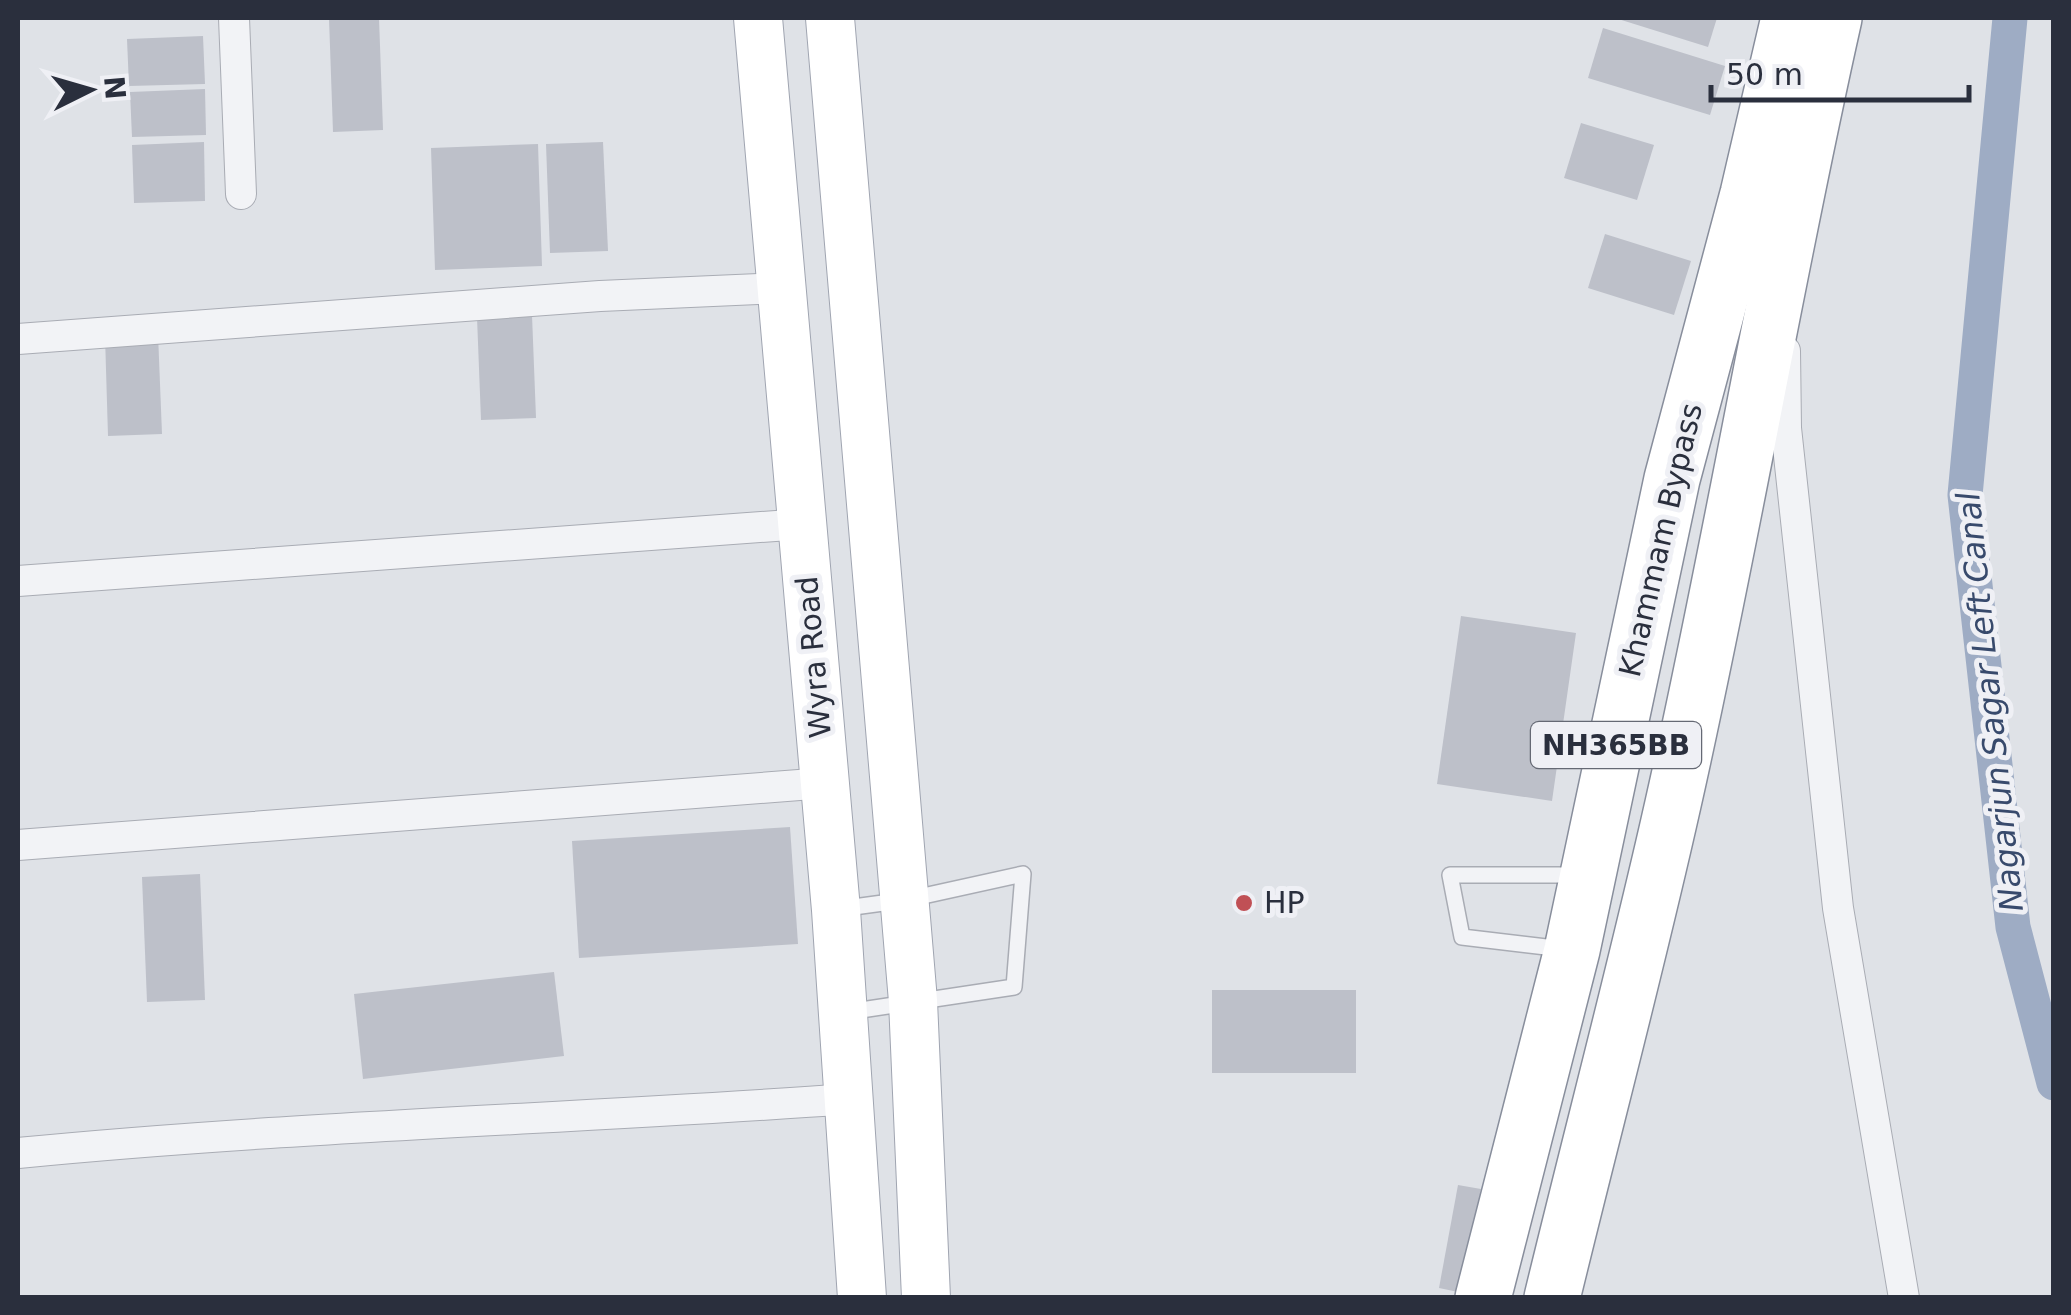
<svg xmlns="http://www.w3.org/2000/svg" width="2071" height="1315" font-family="'DejaVu Sans',sans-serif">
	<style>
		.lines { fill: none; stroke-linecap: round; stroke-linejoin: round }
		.canal { stroke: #9eacc4; stroke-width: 35 }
		.building { fill: #bdc0c9 }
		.lane-casing { stroke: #a9acb4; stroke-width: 18 }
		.street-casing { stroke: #a9acb4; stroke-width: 32 }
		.primary-casing { stroke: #a0a5b1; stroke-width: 50 }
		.highway-casing { stroke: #888e9c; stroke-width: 58 }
		.lane { stroke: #f2f3f6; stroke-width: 15 }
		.street { stroke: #f2f3f6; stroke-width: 30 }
		.primary { stroke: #fff; stroke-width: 48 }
		.highway { stroke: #fff; stroke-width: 55 }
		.poi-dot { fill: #c05055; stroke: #eff0f5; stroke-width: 4 }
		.labels { text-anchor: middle; stroke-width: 10; stroke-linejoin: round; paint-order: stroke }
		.shield { fill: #eff0f5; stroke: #656974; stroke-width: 2.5 }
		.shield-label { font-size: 28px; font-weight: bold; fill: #2a2f3d }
		.street-label { font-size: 30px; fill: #2a2f3d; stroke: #eff0f5 }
		.poi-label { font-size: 30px; fill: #2a2f3d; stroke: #eff0f5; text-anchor: start }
		.water-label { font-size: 32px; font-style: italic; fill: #384a6c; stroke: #eff0f5 }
	</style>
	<rect width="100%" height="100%" fill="#dfe2e7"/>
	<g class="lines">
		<polyline class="canal" points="2010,18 1965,495 2013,927 2054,1083"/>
	</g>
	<g class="building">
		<polygon points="329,18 379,18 383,130 333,132"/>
		<polygon points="1615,18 1717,18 1708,47"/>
		<polygon points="1603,28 1725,66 1710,115 1588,78"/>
		<polygon points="203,36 205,84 129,86 127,39"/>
		<polygon points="205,89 206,135 132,137 130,92"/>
		<polygon points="1581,123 1654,145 1637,200 1564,178"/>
		<polygon points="204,142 205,201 134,203 132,145"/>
		<polygon points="603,142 608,251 550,253 546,144"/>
		<polygon points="538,144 542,266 435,270 431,148"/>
		<polygon points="1605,234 1691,261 1674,315 1588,288"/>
		<polygon points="532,315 536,418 481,420 477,317"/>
		<polygon points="158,334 162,434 108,436 105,336"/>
		<polygon points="1461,616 1576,633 1552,801 1437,784"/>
		<polygon points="790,827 798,944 579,958 572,841"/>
		<polygon points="200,874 205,1000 147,1002 142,877"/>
		<polygon points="554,972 564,1056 363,1079 354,994"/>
		<rect x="1212" y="990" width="144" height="83"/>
		<polygon points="1458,1185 1481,1189 1463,1293 1439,1288"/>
	</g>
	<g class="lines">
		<defs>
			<g id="lane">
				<polyline points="839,909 905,900 1023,874 1014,987 848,1012"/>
				<polyline points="1563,949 1462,937 1450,875 1577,875"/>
			</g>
			<g id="street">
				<polyline points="234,18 241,194"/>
				<polyline points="18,339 600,296 782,288"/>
				<polyline points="1785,351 1786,428 1838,908 1904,1298"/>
				<polyline points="18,581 803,524"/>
				<polyline points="18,845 825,783"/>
				<path d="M18,1153c276,-27 555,-34 832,-54"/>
			</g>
			<g id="primary">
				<polyline points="758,18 836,910 862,1298"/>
				<polyline points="830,18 913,1001 926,1298"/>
			</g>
			<g id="highway">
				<polyline points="1483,1298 1572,950 1672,479 1748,194 1789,18"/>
				<path d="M1552,1298c40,-165 84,-329 121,-494 59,-261 102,-525 161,-786"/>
			</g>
		</defs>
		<use href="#lane" class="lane-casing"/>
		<use href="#street" class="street-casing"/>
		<use href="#primary" class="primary-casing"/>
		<use href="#highway" class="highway-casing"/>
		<use href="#lane" class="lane"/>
		<use href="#street" class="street"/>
		<use href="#primary" class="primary"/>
		<use href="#highway" class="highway"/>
	</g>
	<circle class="poi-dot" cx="1244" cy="903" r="10"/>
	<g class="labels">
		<rect class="shield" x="1531" y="722" width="170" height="46" rx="8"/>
		<g class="shield-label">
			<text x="1616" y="755">NH365BB</text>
		</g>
		<g class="street-label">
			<text transform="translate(1661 540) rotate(-77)" y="10">Khammam Bypass</text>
			<text transform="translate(814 657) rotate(-95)" y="10">Wyra Road</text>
		</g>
		<g class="poi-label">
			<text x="1264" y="913">HP</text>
		</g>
		<g class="water-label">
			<text transform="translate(1990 702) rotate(-96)" y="11">Nagarjun Sagar Left Canal</text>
		</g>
	</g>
	<rect width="2071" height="1315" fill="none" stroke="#2a2f3d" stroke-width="40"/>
	<g transform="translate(90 90) rotate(85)" stroke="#eff0f5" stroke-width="8" paint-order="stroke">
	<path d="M0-8L18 38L0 25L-18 38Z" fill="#2a2f3d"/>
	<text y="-15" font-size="28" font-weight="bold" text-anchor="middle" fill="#2a2f3d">N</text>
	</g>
	<path d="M1711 85v15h258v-15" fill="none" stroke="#2a2f3d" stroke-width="5"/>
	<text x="1726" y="85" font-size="30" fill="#2a2f3d" stroke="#eff0f5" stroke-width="8" paint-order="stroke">50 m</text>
</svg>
